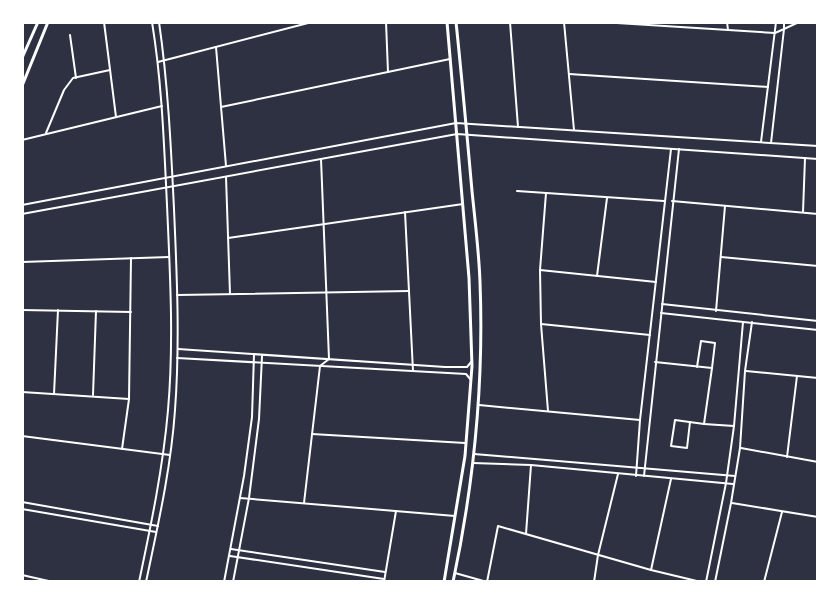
<svg xmlns="http://www.w3.org/2000/svg" width="840" height="604" font-family="'DejaVu Sans',sans-serif">
	<style>
		.lines { fill: none; stroke-linecap: round; stroke-linejoin: round }
		.minor { stroke: #fff; stroke-width: 2 }
		.tertiary { stroke: #fff; stroke-width: 3 }
		.secondary { stroke: #fff; stroke-width: 3 }
	</style>
	<rect width="100%" height="100%" fill="#2d3142"/>
	<g class="lines">
		<g class="minor">
			<polyline points="104,22 116,117"/>
			<polyline points="386,22 388,72"/>
			<polyline points="510,22 518,127"/>
			<polyline points="564,22 574,130"/>
			<polyline points="601,22 775,33 784,29 784,22"/>
			<polyline points="727,22 728,30"/>
			<polyline points="70,35 76,78"/>
			<polyline points="216,47 226,166"/>
			<polyline points="158,62 312,22"/>
			<polyline points="569,74 768,87"/>
			<polyline points="221,107 450,59"/>
			<polyline points="46,133 64,90 73,78 110,70"/>
			<polyline points="22,140 162,106"/>
			<polyline points="761,142 776,22"/>
			<polyline points="771,143 784,29 799,22"/>
			<polyline points="226,177 230,294"/>
			<polyline points="517,191 664,201"/>
			<polyline points="546,193 540,270 541,324 548,411"/>
			<polyline points="672,201 818,214"/>
			<polyline points="22,205 456,123 818,146"/>
			<polyline points="405,212 413,371"/>
			<polyline points="803,212 805,158"/>
			<polyline points="22,214 457,134 818,159"/>
			<polyline points="228,238 463,204"/>
			<polyline points="721,257 818,266"/>
			<polyline points="22,262 169,257"/>
			<polyline points="540,270 656,282"/>
			<polyline points="597,276 607,198"/>
			<polyline points="177,295 409,291"/>
			<polyline points="662,304 818,321"/>
			<polyline points="22,310 131,312"/>
			<polyline points="716,311 725,206"/>
			<polyline points="661,313 818,330"/>
			<polyline points="541,324 650,335"/>
			<polyline points="178,349 445,367 467,367 472,361"/>
			<polyline points="177,358 466,374 471,380"/>
			<polyline points="655,362 712,368 704,424 675,420 671,446 687,448 690,422"/>
			<polyline points="697,367 701,341 715,343 712,368"/>
			<polyline points="746,371 818,378"/>
			<polyline points="22,392 129,399"/>
			<polyline points="54,394 58,310"/>
			<polyline points="93,395 96,311"/>
			<polyline points="479,405 640,420"/>
			<polyline points="704,424 734,426"/>
			<polyline points="312,434 465,443"/>
			<polyline points="22,436 170,455"/>
			<polyline points="741,448 818,462"/>
			<polyline points="122,449 129,399 131,258"/>
			<polyline points="474,454 735,476"/>
			<polyline points="787,457 797,376"/>
			<polyline points="473,463 531,465 733,484"/>
			<polyline points="636,476 640,420 671,149"/>
			<polyline points="644,476 679,149"/>
			<polyline points="240,498 455,516"/>
			<polyline points="22,502 158,526"/>
			<polyline points="304,503 320,366 329,359 321,159"/>
			<polyline points="732,503 818,517"/>
			<polyline points="22,509 156,532"/>
			<polyline points="526,534 531,465"/>
			<polyline points="231,549 385,572"/>
			<polyline points="230,556 384,579"/>
			<polyline points="651,570 671,479"/>
			<polyline points="455,573 487,582"/>
			<polyline points="22,575 53,582"/>
			<path d="M139,582c12,-57 24,-114 29,-172 6,-68 2,-137 -1,-205 -3,-61 -5,-122 -15,-183"/>
			<path d="M146,582c12,-57 25,-114 29,-172 5,-67 2,-134 -1,-201 -3,-62 -6,-125 -15,-187"/>
			<polyline points="224,582 244,476 252,417 254,354"/>
			<polyline points="233,582 249,498 259,419 262,356"/>
			<polyline points="384,582 396,511"/>
			<polyline points="487,582 498,526 651,570 701,582"/>
			<polyline points="594,582 598,555 618,474"/>
			<polyline points="706,582 726,483 734,426 743,322"/>
			<polyline points="715,582 731,503 740,448 745,371 752,322"/>
			<polyline points="764,582 782,512"/>
		</g>
		<g class="tertiary">
			<polyline points="22,58 38,22"/>
			<polyline points="22,86 48,22"/>
		</g>
		<g class="secondary">
			<polyline points="444,582 465,456 472,366 469,278 447,22"/>
			<path d="M453,582c21,-99 31,-199 27,-300 -1,-30 -5,-61 -8,-91 -5,-56 -10,-112 -16,-169"/>
		</g>
	</g>
	<rect width="840" height="604" fill="none" stroke="#ffffff" stroke-width="48"/>
</svg>
